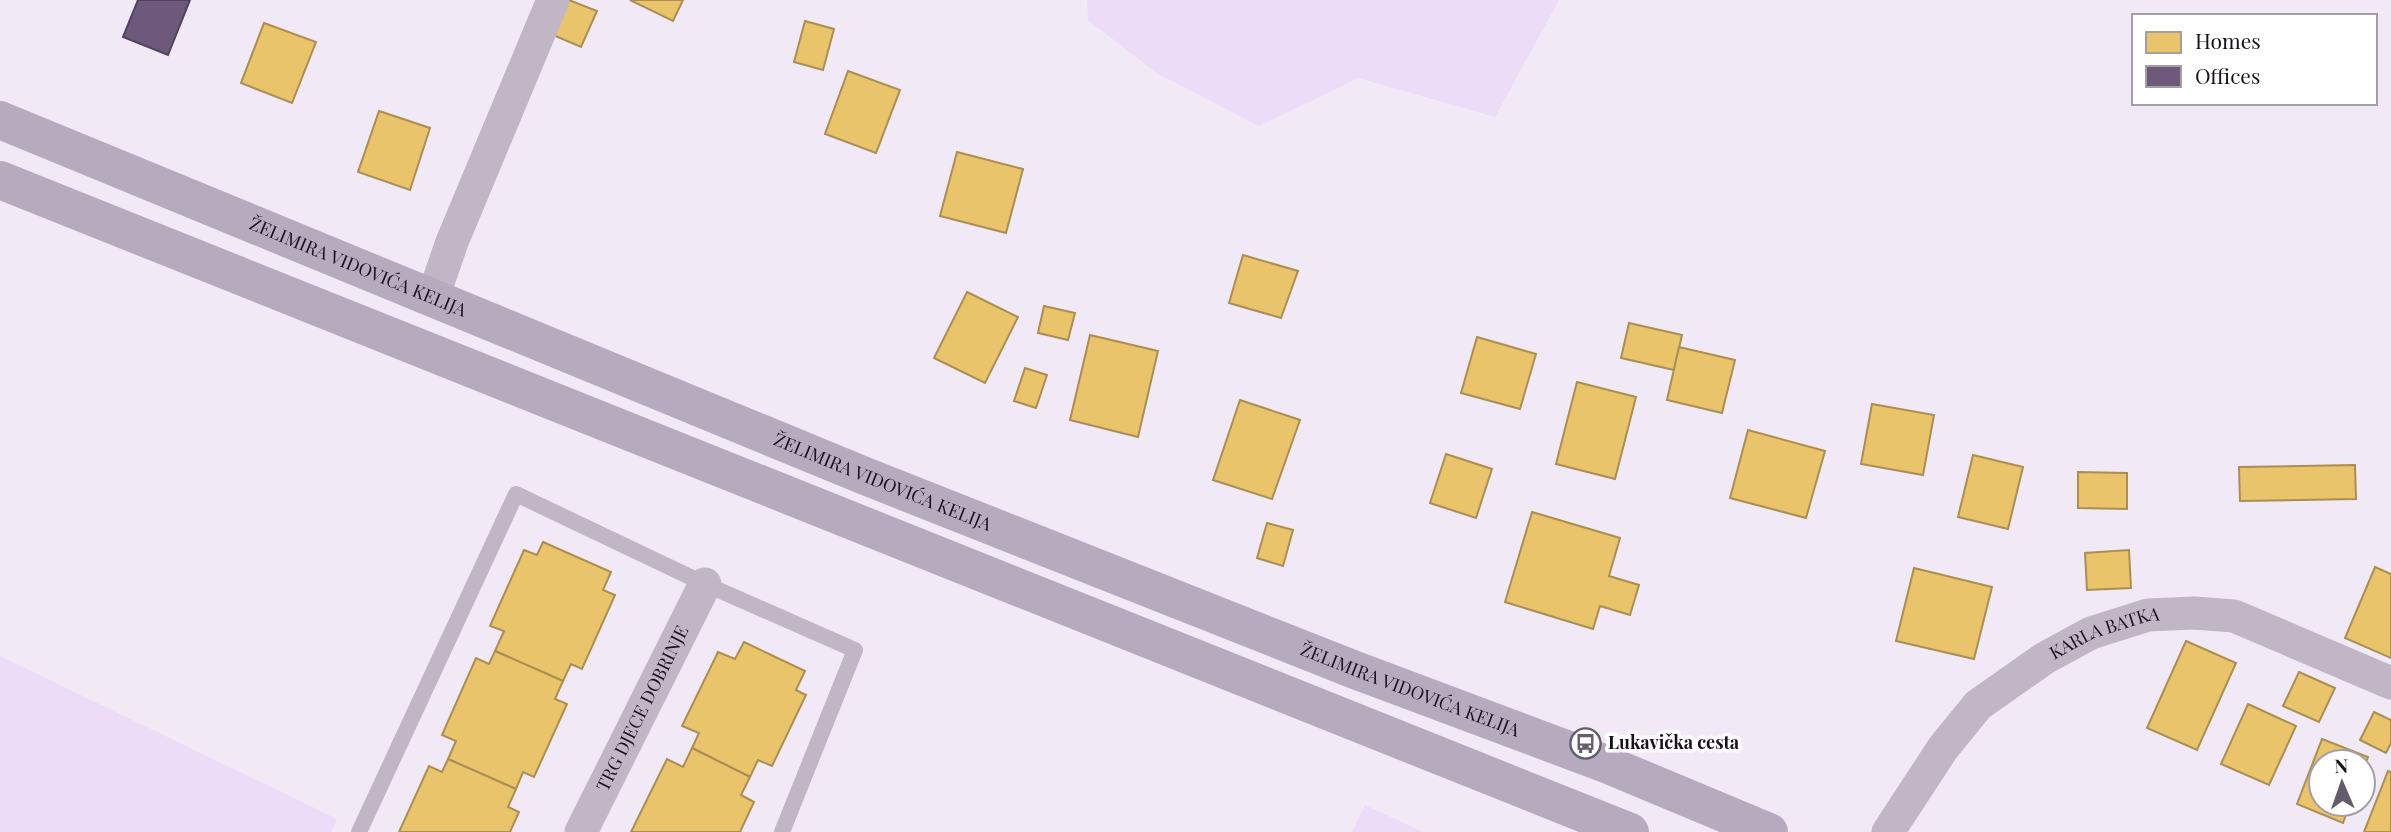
<svg xmlns="http://www.w3.org/2000/svg" width="2391" height="832" font-family="'Playfair Display',serif">
	<style>
		.green { fill: #ecdcf7 }
		.homes { fill: #e9c46a; stroke: #aa8e52; stroke-width: 2 }
		.offices { fill: #6d597a; stroke: #53435e; stroke-width: 2 }
		.lines { fill: none; stroke-linecap: round; stroke-linejoin: round }
		.service { stroke: #c0b6c6; stroke-width: 16 }
		.minor { stroke: #c0b6c6; stroke-width: 33 }
		.secondary { stroke: #b6abbe; stroke-width: 38 }
		.labels { text-anchor: middle; stroke-width: 7; stroke-linejoin: round; paint-order: stroke }
		.street-label { font-size: 18px; fill: #17111b; stroke: #fff }
		.poi-label { font-size: 18px; font-weight: bold; fill: #17111b; stroke: #fff; text-anchor: start }
	</style>
	<rect width="100%" height="100%" fill="#f1eaf6"/>
	<g class="green">
		<polygon points="1087,0 1559,0 1495,117 1358,78 1259,126 1158,74 1088,20"/>
		<polygon points="0,656 337,819 331,832 0,832"/>
		<polygon points="1365,805 1423,832 1352,832"/>
	</g>
	<g class="homes">
		<polygon points="569,0 597,11 581,47 553,35"/>
		<polygon points="630,0 683,0 673,21"/>
		<polygon points="805,21 834,29 823,70 794,62"/>
		<polygon points="264,23 316,42 292,103 241,83"/>
		<polygon points="848,71 900,90 876,153 825,134"/>
		<polygon points="379,111 430,128 410,190 358,172"/>
		<polygon points="957,152 1023,169 1006,233 940,216"/>
		<polygon points="1243,255 1298,271 1281,318 1229,303"/>
		<polygon points="967,292 1018,317 985,383 934,358"/>
		<polygon points="1044,306 1075,313 1068,340 1038,333"/>
		<polygon points="1629,323 1682,335 1674,370 1621,358"/>
		<polygon points="1090,335 1158,351 1138,437 1070,420"/>
		<polygon points="1477,337 1536,354 1520,409 1461,393"/>
		<polygon points="1679,347 1735,360 1722,413 1667,400"/>
		<polygon points="1025,368 1047,375 1036,408 1014,401"/>
		<polygon points="1577,382 1636,397 1615,479 1556,464"/>
		<polygon points="1240,400 1300,420 1272,499 1213,480"/>
		<polygon points="1872,404 1934,415 1923,475 1861,464"/>
		<polygon points="1748,430 1825,451 1806,518 1730,498"/>
		<polygon points="1446,454 1492,469 1476,518 1430,503"/>
		<polygon points="1973,455 2023,467 2008,529 1958,517"/>
		<polygon points="2355,465 2356,499 2240,501 2239,467"/>
		<polygon points="2078,472 2127,473 2127,509 2078,508"/>
		<polygon points="1532,512 1620,538 1609,576 1639,585 1630,615 1600,606 1593,629 1505,602"/>
		<polygon points="1267,523 1293,530 1283,566 1257,558"/>
		<polygon points="543,542 611,572 603,590 615,595 582,669 571,664 563,681 495,651 504,631 490,626 524,550 537,555"/>
		<polygon points="2129,550 2131,588 2087,590 2085,553"/>
		<polygon points="2375,567 2391,574 2391,658 2345,638"/>
		<polygon points="1914,568 1992,587 1974,659 1896,641"/>
		<polygon points="2186,641 2236,663 2197,750 2147,728"/>
		<polygon points="744,642 805,671 796,690 806,695 772,766 758,760 750,777 692,748 699,733 682,726 718,652 735,659"/>
		<polygon points="495,651 563,681 555,699 567,704 534,777 523,772 516,789 448,759 456,741 442,735 476,658 489,664"/>
		<polygon points="2299,672 2335,688 2319,722 2283,706"/>
		<polygon points="2248,704 2296,726 2269,785 2221,764"/>
		<polygon points="2374,712 2391,720 2391,743 2386,753 2360,740"/>
		<polygon points="2322,739 2368,757 2363,771 2363,762 2321,762 2321,804 2350,804 2343,823 2297,804"/>
		<polygon points="692,748 750,777 741,795 754,802 740,832 631,832 667,759 683,767"/>
		<polygon points="448,759 516,789 508,807 519,812 510,832 399,832 429,766 442,772"/>
		<polygon points="2388,771 2391,772 2391,832 2364,832"/>
	</g>
	<polygon class="offices" points="138,0 190,0 168,55 123,37"/>
	<g class="lines">
		<polyline class="service" points="359,832 516,494 705,584 855,650 782,832"/>
		<g class="minor">
			<polyline points="433,297 452,242 553,0"/>
			<path id="s1" d="M581,832l124,-248"/>
			<path id="s2" d="M1888,832l55,-84 35,-43 67,-47 46,-25 57,-18 46,-2 40,3 157,67"/>
		</g>
		<g class="secondary">
			<path id="s3" d="M0,120l865,356 490,194 251,94 163,68"/>
			<polyline points="0,180 1630,832"/>
		</g>
	</g>
	<defs>
		<symbol id="bus-ring" viewBox="-11 -11 22 22"><circle r="9.5" fill="#fff" stroke="#635d68" stroke-width="1.5"/><path d="M-5-6H5V4H4V6H2V4H-2V6H-4V4H-5ZM-3.5-4V0h7V-4ZM-3.5 1.2v1.5H-2V1.2ZM2 1.2v1.5H3.5V1.2Z" fill="#635d68"/></symbol>
	</defs>
	<g fill-rule="evenodd">
		<use href="#bus-ring" x="1568" y="726" width="35" height="35"/>
	</g>
	<g class="labels">
		<g class="street-label">
			<text dy="6" stroke="none"><textPath href="#s3" startOffset="387">ŽELIMIRA VIDOVIĆA KELIJA</textPath></text>
			<text dy="6" stroke="none"><textPath href="#s3" startOffset="954">ŽELIMIRA VIDOVIĆA KELIJA</textPath></text>
			<text dy="6" stroke="none"><textPath href="#s2" startOffset="303">KARLA BATKA</textPath></text>
			<text dy="6" stroke="none"><textPath href="#s3" startOffset="1521">ŽELIMIRA VIDOVIĆA KELIJA</textPath></text>
			<text dy="6" stroke="none"><textPath href="#s1" startOffset="138">TRG DJECE DOBRINJE</textPath></text>
		</g>
		<g class="poi-label">
			<text x="1608" y="749">Lukavička cesta</text>
		</g>
	</g>
	<rect x="2132" y="14" width="245" height="91" fill="#ffffff" stroke="#a2a0a4" stroke-width="2"/>
	<rect x="2146" y="32" width="35" height="21" fill="#e9c46a" stroke="#a2a0a4" stroke-width="2"/>
	<text x="2195" y="49" font-size="21" fill="#17111b">Homes</text>
	<rect x="2146" y="66" width="35" height="21" fill="#6d597a" stroke="#a2a0a4" stroke-width="2"/>
	<text x="2195" y="84" font-size="21" fill="#17111b">Offices</text>
	<g transform="translate(2342 783) rotate(358)"><circle r="33" fill="#ffffff" stroke="#a2a0a4" stroke-width="2"/>
	<path d="M0-5L12 26L0 18L-12 26Z" fill="#635d68"/>
	<text y="-10" font-size="19" font-weight="bold" text-anchor="middle" fill="#17111b">N</text>
	</g>
</svg>
